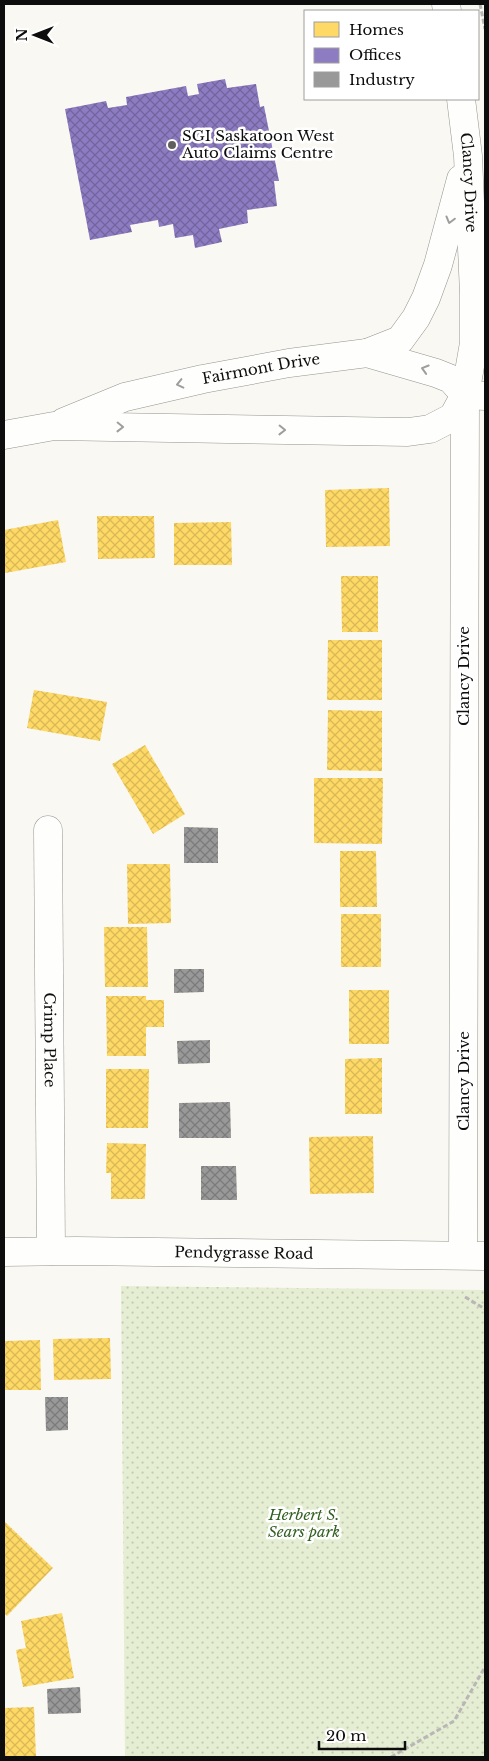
<svg xmlns="http://www.w3.org/2000/svg" width="489" height="1761" font-family="'Libre Baskerville',serif">
	<style>
		.park { fill: url(#park-dots) }
		.homes { fill: url(#homes-cross-hatch) }
		.offices { fill: url(#offices-cross-hatch) }
		.industry { fill: url(#industry-cross-hatch) }
		.lines { fill: none; stroke-linecap: round; stroke-linejoin: round }
		.minor-casing { stroke: #949390; stroke-width: 29 }
		.path { stroke: #b8b7b6; stroke-width: 3; stroke-dasharray: 5 2.5; stroke-linecap: butt }
		.minor { stroke: #fefefd; stroke-width: 28 }
		.oneway { stroke: #9e9e9d }
		.poi-dot { fill: #605f5d; stroke: #fff; stroke-width: 2 }
		.labels { text-anchor: middle; stroke-width: 5; stroke-linejoin: round; paint-order: stroke }
		.poi-label { font-size: 15px; fill: #0d0d0d; stroke: #fff; text-anchor: start }
		.street-label { font-size: 15px; fill: #0d0d0d; stroke: #fff }
		.park-label { font-size: 15px; font-style: italic; fill: #326021; stroke: #fff }
	</style>
	<defs>
		<pattern id="park-dots" width="8" height="8" patternUnits="userSpaceOnUse" patternTransform="scale(1.25)"><rect width="8" height="8" fill="#e5eed3"/><path d="M2 2h.1M6 6h.1" fill="none" stroke="#c3cbb4" stroke-width="1.8" stroke-linecap="round"/></pattern>
		<pattern id="homes-cross-hatch" width="8" height="8" patternUnits="userSpaceOnUse" patternTransform="scale(1.25)"><rect width="8" height="8" fill="#ffd966"/><path d="M0 0l8 8M0 8l8-8" fill="none" stroke="#d9b957"/></pattern>
		<pattern id="offices-cross-hatch" width="8" height="8" patternUnits="userSpaceOnUse" patternTransform="scale(1.25)"><rect width="8" height="8" fill="#8e7cc3"/><path d="M0 0l8 8M0 8l8-8" fill="none" stroke="#72649d"/></pattern>
		<pattern id="industry-cross-hatch" width="8" height="8" patternUnits="userSpaceOnUse" patternTransform="scale(1.25)"><rect width="8" height="8" fill="#999"/><path d="M0 0l8 8M0 8l8-8" fill="none" stroke="#7b7b7b"/></pattern>
	</defs>
	<rect width="100%" height="100%" fill="#faf8f2"/>
	<polygon class="park" points="121,1286 485,1290 485,1757 125,1757"/>
	<g class="homes">
		<polygon points="389,488 390,546 326,547 325,490"/>
		<polygon points="97,516 154,516 155,558 98,559"/>
		<polygon points="58,520 66,562 5,573 4,564 4,530"/>
		<polygon points="231,522 232,565 174,565 174,523"/>
		<polygon points="341,576 378,576 378,632 342,632"/>
		<polygon points="328,640 382,640 382,700 327,700"/>
		<polygon points="34,690 107,702 100,741 27,728"/>
		<polygon points="328,710 382,711 382,771 327,770"/>
		<polygon points="145,745 185,814 153,834 112,764"/>
		<polygon points="314,778 383,778 382,844 314,843"/>
		<polygon points="340,851 376,851 377,907 340,907"/>
		<polygon points="127,864 170,864 171,923 128,924"/>
		<rect x="341" y="914" width="40" height="53"/>
		<polygon points="104,927 147,927 148,987 105,987"/>
		<rect x="349" y="990" width="40" height="54"/>
		<polygon points="106,996 146,996 146,1000 164,1000 164,1027 146,1027 146,1056 107,1056"/>
		<polygon points="382,1058 382,1114 345,1114 345,1059"/>
		<polygon points="106,1069 149,1069 148,1128 106,1128"/>
		<polygon points="373,1136 374,1193 310,1194 309,1137"/>
		<polygon points="107,1143 146,1144 145,1199 111,1199 111,1173 106,1173"/>
		<polygon points="110,1338 111,1379 54,1380 53,1339"/>
		<polygon points="40,1340 41,1390 4,1390 4,1341"/>
		<polygon points="4,1521 53,1568 7,1616 4,1613"/>
		<polygon points="62,1613 74,1678 23,1687 16,1650 26,1648 21,1621"/>
		<polygon points="34,1707 36,1757 4,1757 4,1708"/>
	</g>
	<polygon class="offices" points="225,79 227,88 256,84 260,107 264,106 279,181 274,181 277,206 247,210 248,223 219,229 222,242 195,248 193,235 175,238 173,224 159,227 158,220 130,225 132,232 90,240 65,109 106,101 108,108 127,105 126,97 186,86 188,96 199,94 197,84"/>
	<g class="industry">
		<polygon points="184,827 218,828 218,863 184,863"/>
		<polygon points="174,969 204,969 204,992 174,993"/>
		<polygon points="210,1040 210,1063 178,1064 177,1041"/>
		<polygon points="230,1102 231,1138 179,1138 179,1103"/>
		<polygon points="201,1166 236,1166 237,1200 201,1200"/>
		<polygon points="45,1397 68,1397 68,1430 46,1431"/>
		<polygon points="80,1687 81,1713 48,1714 47,1689"/>
	</g>
	<g class="lines">
		<defs>
			<g id="minor">
				<polyline points="446,4 447,11"/>
				<path id="s1" d="M461,99l7,57 6,138v49l-9,52 -2,860"/>
				<polyline points="367,353 400,340 416,318 426,298 438,265 461,179"/>
				<path id="s2" d="M64,422l61,-25 78,-18 86,-16 78,-10 69,20 15,6 14,16 20,1"/>
				<polyline points="4,435 54,426 408,432 430,429 453,417 465,395"/>
				<path id="s3" d="M48,830l3,421"/>
				<path id="s4" d="M4,1252l72,-1 409,5"/>
			</g>
		</defs>
		<use href="#minor" class="minor-casing"/>
		<g class="path">
			<polyline points="480,4 485,29"/>
			<polyline points="465,1297 485,1309"/>
			<polyline points="391,1757 454,1721 485,1667"/>
		</g>
		<use href="#minor" class="minor"/>
	</g>
	<defs><path id="oneway-chevron" d="M-2-3.5L2.5 0L-2 3.5" fill="none" stroke-width="1.6" stroke-linecap="round" stroke-linejoin="round" transform="scale(1.25)"/></defs>
	<g class="oneway">
		<use href="#oneway-chevron" transform="translate(450 220) rotate(105)"/>
		<use href="#oneway-chevron" transform="translate(425 369) rotate(-163)"/>
		<use href="#oneway-chevron" transform="translate(180 384) rotate(167)"/>
		<use href="#oneway-chevron" transform="translate(120 427) rotate(1)"/>
		<use href="#oneway-chevron" transform="translate(282 430) rotate(1)"/>
	</g>
	<circle class="poi-dot" cx="172" cy="145" r="5"/>
	<g class="labels">
		<g class="poi-label">
			<text x="182" y="141">SGI Saskatoon West<tspan x="182" dy="17">Auto Claims Centre</tspan></text>
		</g>
		<g class="street-label">
			<text dy="5" stroke="none"><textPath href="#s1" startOffset="84">Clancy Drive</textPath></text>
			<text dy="5" stroke="none"><textPath href="#s2" startOffset="205">Fairmont Drive</textPath></text>
			<text transform="translate(464 676) rotate(-90)" y="5">Clancy Drive</text>
			<text dy="5" stroke="none"><textPath href="#s3" startOffset="210">Crimp Place</textPath></text>
			<text transform="translate(464 1081) rotate(-90)" y="5">Clancy Drive</text>
			<text dy="5" stroke="none"><textPath href="#s4" startOffset="240">Pendygrasse Road</textPath></text>
		</g>
		<g class="park-label">
			<text x="304" y="1520">Herbert S.<tspan x="304" dy="17">Sears park</tspan></text>
		</g>
	</g>
	<rect width="489" height="1761" fill="none" stroke="#0d0d0d" stroke-width="10"/>
	<rect x="304" y="10" width="175" height="90" fill="#ffffff" stroke="#9e9e9e"/>
	<rect x="314" y="22" width="25" height="15" fill="#ffd966" stroke="#9e9e9e"/>
	<text x="349" y="35" font-size="15" fill="#0d0d0d">Homes</text>
	<rect x="314" y="48" width="25" height="15" fill="#8e7cc3" stroke="#9e9e9e"/>
	<text x="349" y="60" font-size="15" fill="#0d0d0d">Offices</text>
	<rect x="314" y="72" width="25" height="15" fill="#999999" stroke="#9e9e9e"/>
	<text x="349" y="85" font-size="15" fill="#0d0d0d">Industry</text>
	<g transform="translate(35 35) rotate(270)" stroke="#ffffff" stroke-width="4" paint-order="stroke">
	<path d="M0-4L9 19L0 12L-9 19Z" fill="#0d0d0d"/>
	<text y="-8" font-size="14" font-weight="bold" text-anchor="middle" fill="#0d0d0d">N</text>
	</g>
	<path d="M319 1741v8h86v-8" fill="none" stroke="#0d0d0d" stroke-width="2.5"/>
	<text x="326" y="1741" font-size="15" fill="#0d0d0d" stroke="#ffffff" stroke-width="4" paint-order="stroke">20 m</text>
</svg>
